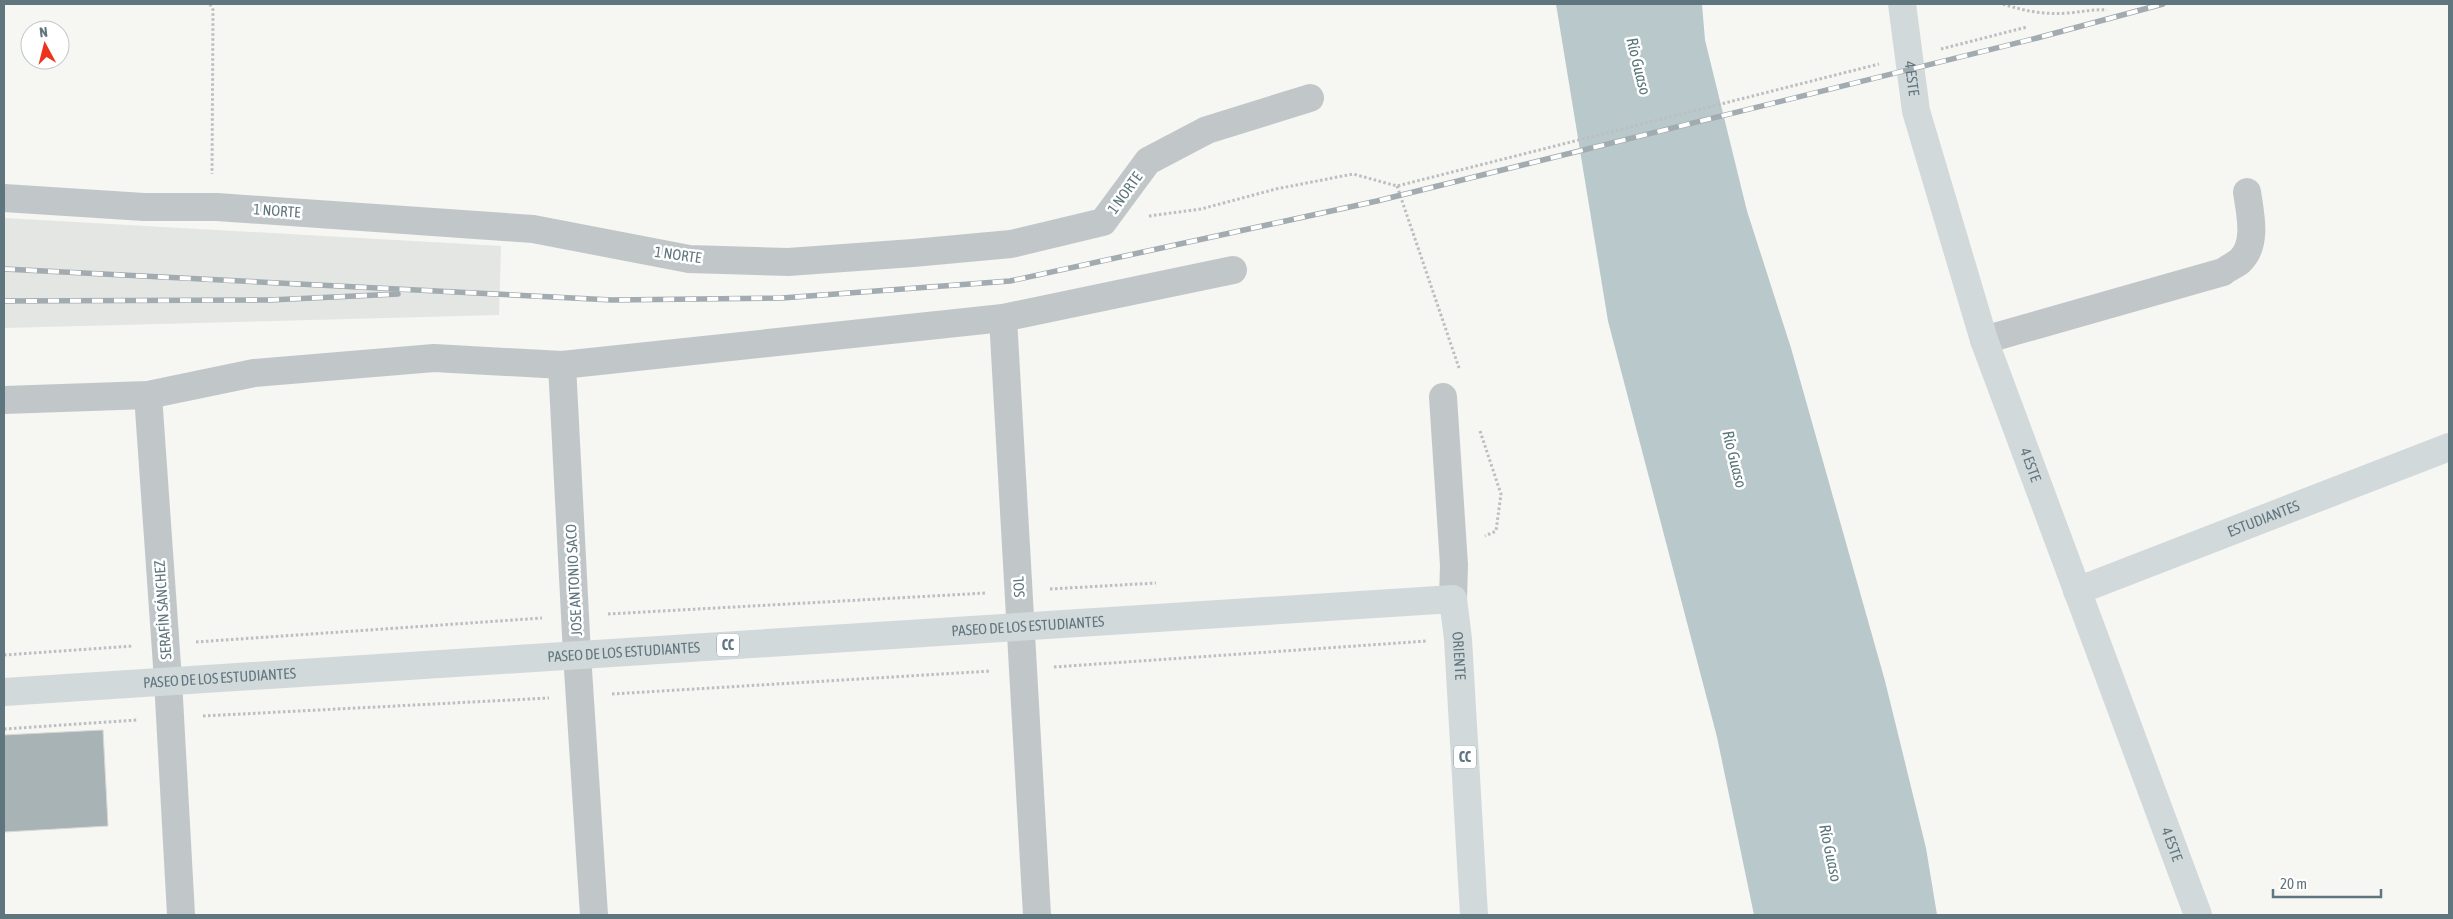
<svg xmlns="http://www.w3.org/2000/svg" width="2453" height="919" font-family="'Asap Condensed',sans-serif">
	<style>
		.built { fill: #e4e6e4 }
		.water { fill: #b9c8ca }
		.building { fill: #a8b3b6; stroke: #d8d7d5 }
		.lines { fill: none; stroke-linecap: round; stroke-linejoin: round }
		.path { stroke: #bbbfc1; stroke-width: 3; stroke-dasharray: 2.5 2.5; stroke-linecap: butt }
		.minor { stroke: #c1c7c9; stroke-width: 28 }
		.major { stroke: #d2d9db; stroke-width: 28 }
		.rail-casing { stroke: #a2abaf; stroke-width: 5.5 }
		.rail { stroke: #fff; stroke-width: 4; stroke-dasharray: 11; stroke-linecap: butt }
		.labels { text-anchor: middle; stroke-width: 5; stroke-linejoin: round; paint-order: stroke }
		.shield { fill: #fff; stroke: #909fa5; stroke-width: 1 }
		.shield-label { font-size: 14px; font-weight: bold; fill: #60767f }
		.street-label { font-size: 15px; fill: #60767f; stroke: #fff }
		.water-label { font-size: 16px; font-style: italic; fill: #5a767b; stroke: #fff }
	</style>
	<rect width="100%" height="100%" fill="#f6f6f3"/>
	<polygon class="built" points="4,218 501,246 499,315 4,328"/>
	<polygon class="water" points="1556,4 1702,4 1705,40 1747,211 1791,348 1885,681 1926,848 1937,915 1754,915 1717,737 1608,321"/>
	<polygon class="building" points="103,730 108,826 4,832 4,735"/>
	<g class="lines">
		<g class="path">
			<polyline points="210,4 213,10 212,174"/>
			<path d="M2003,4c21,7 42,11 65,9 14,-1 25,-4 39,-3"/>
			<polyline points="1941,49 2027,27"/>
			<polyline points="1397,186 1459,368"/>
			<polyline points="1149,216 1201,209 1276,189 1353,174 1397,186 1879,64"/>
			<polyline points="1480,431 1501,494 1496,531 1485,536"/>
			<polyline points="1050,589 1156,583"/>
			<polyline points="608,614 986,593"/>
			<polyline points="196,642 542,618"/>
			<polyline points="4,655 133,646"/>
			<polyline points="1054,667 1427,641"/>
			<polyline points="612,694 991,671"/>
			<polyline points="203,716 549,698"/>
			<polyline points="4,729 137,720"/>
		</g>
		<g class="minor">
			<polyline points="4,198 144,207 217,207 533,229 689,259 788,262 913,253 1011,244 1103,222 1148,161 1207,130 1310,98"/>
			<polyline points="1003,318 1037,915"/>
			<path d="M1984,340l239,-68c5,-4 12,-7 17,-11 18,-17 10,-48 7,-69"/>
			<polyline points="562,365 577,654 594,915"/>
			<polyline points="148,395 168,680 181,915"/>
			<polyline points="1443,397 1454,565 1453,599"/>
			<polyline points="4,400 148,395 254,373 434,358 562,365 1003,318 1233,270"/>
		</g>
		<g class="major">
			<path id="s1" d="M1902,4l14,107 68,229 214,575"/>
			<path id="s2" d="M2077,591l372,-144"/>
			<path id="s3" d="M4,692l1449,-93 5,40 16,276"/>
		</g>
		<defs>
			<g id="rail">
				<polyline points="4,269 612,300 782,298 1010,281 1377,201 2037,38 2163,4"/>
				<polyline points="4,301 270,300 398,294"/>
			</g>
		</defs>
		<use href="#rail" class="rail-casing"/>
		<use href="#rail" class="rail"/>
	</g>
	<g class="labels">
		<g class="shield">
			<rect x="717" y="633.5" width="22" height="23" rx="4"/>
			<rect x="1454" y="745.5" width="22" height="23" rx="4"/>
		</g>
		<g class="shield-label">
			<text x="728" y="650">CC</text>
			<text x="1465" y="762">CC</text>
		</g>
		<g class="street-label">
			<text dy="5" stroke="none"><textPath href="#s1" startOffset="75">4 ESTE</textPath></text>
			<text transform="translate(1125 193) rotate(-54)" y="5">1 NORTE</text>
			<text transform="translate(277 211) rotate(4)" y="5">1 NORTE</text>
			<text transform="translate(678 255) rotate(8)" y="5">1 NORTE</text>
			<text dy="5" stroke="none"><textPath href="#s1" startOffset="480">4 ESTE</textPath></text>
			<text dy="5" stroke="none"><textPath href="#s2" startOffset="200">ESTUDIANTES</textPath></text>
			<text transform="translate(574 580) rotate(-93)" y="5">JOSE ANTONIO SACO</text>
			<text transform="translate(1019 587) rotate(-94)" y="5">SOL</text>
			<text transform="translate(163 610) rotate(-94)" y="5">SERAFÍN SÁNCHEZ</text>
			<text dy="5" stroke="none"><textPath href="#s3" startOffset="1026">PASEO DE LOS ESTUDIANTES</textPath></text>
			<text dy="5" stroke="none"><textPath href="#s3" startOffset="621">PASEO DE LOS ESTUDIANTES</textPath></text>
			<text dy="5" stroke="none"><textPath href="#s3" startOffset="1509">ORIENTE</textPath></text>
			<text dy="5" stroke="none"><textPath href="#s3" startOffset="216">PASEO DE LOS ESTUDIANTES</textPath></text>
			<text dy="5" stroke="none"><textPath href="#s1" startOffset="885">4 ESTE</textPath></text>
		</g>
		<g class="water-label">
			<text transform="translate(1639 66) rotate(76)" y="6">Río Guaso</text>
			<text transform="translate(1735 459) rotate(76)" y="6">Río Guaso</text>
			<text transform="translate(1831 853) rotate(78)" y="6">Río Guaso</text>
		</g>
	</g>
	<rect width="2453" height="919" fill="none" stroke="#60767f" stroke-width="10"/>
	<g transform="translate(45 45) rotate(353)"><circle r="24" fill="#ffffff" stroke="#bfc8cc"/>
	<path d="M0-4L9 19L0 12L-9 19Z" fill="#ec341d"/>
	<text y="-8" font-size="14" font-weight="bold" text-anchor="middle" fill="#60767f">N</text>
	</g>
	<path d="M2273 889v8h108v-8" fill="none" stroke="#60767f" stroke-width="2.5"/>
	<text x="2280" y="889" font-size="15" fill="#60767f" stroke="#ffffff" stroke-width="4" paint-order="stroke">20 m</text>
</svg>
